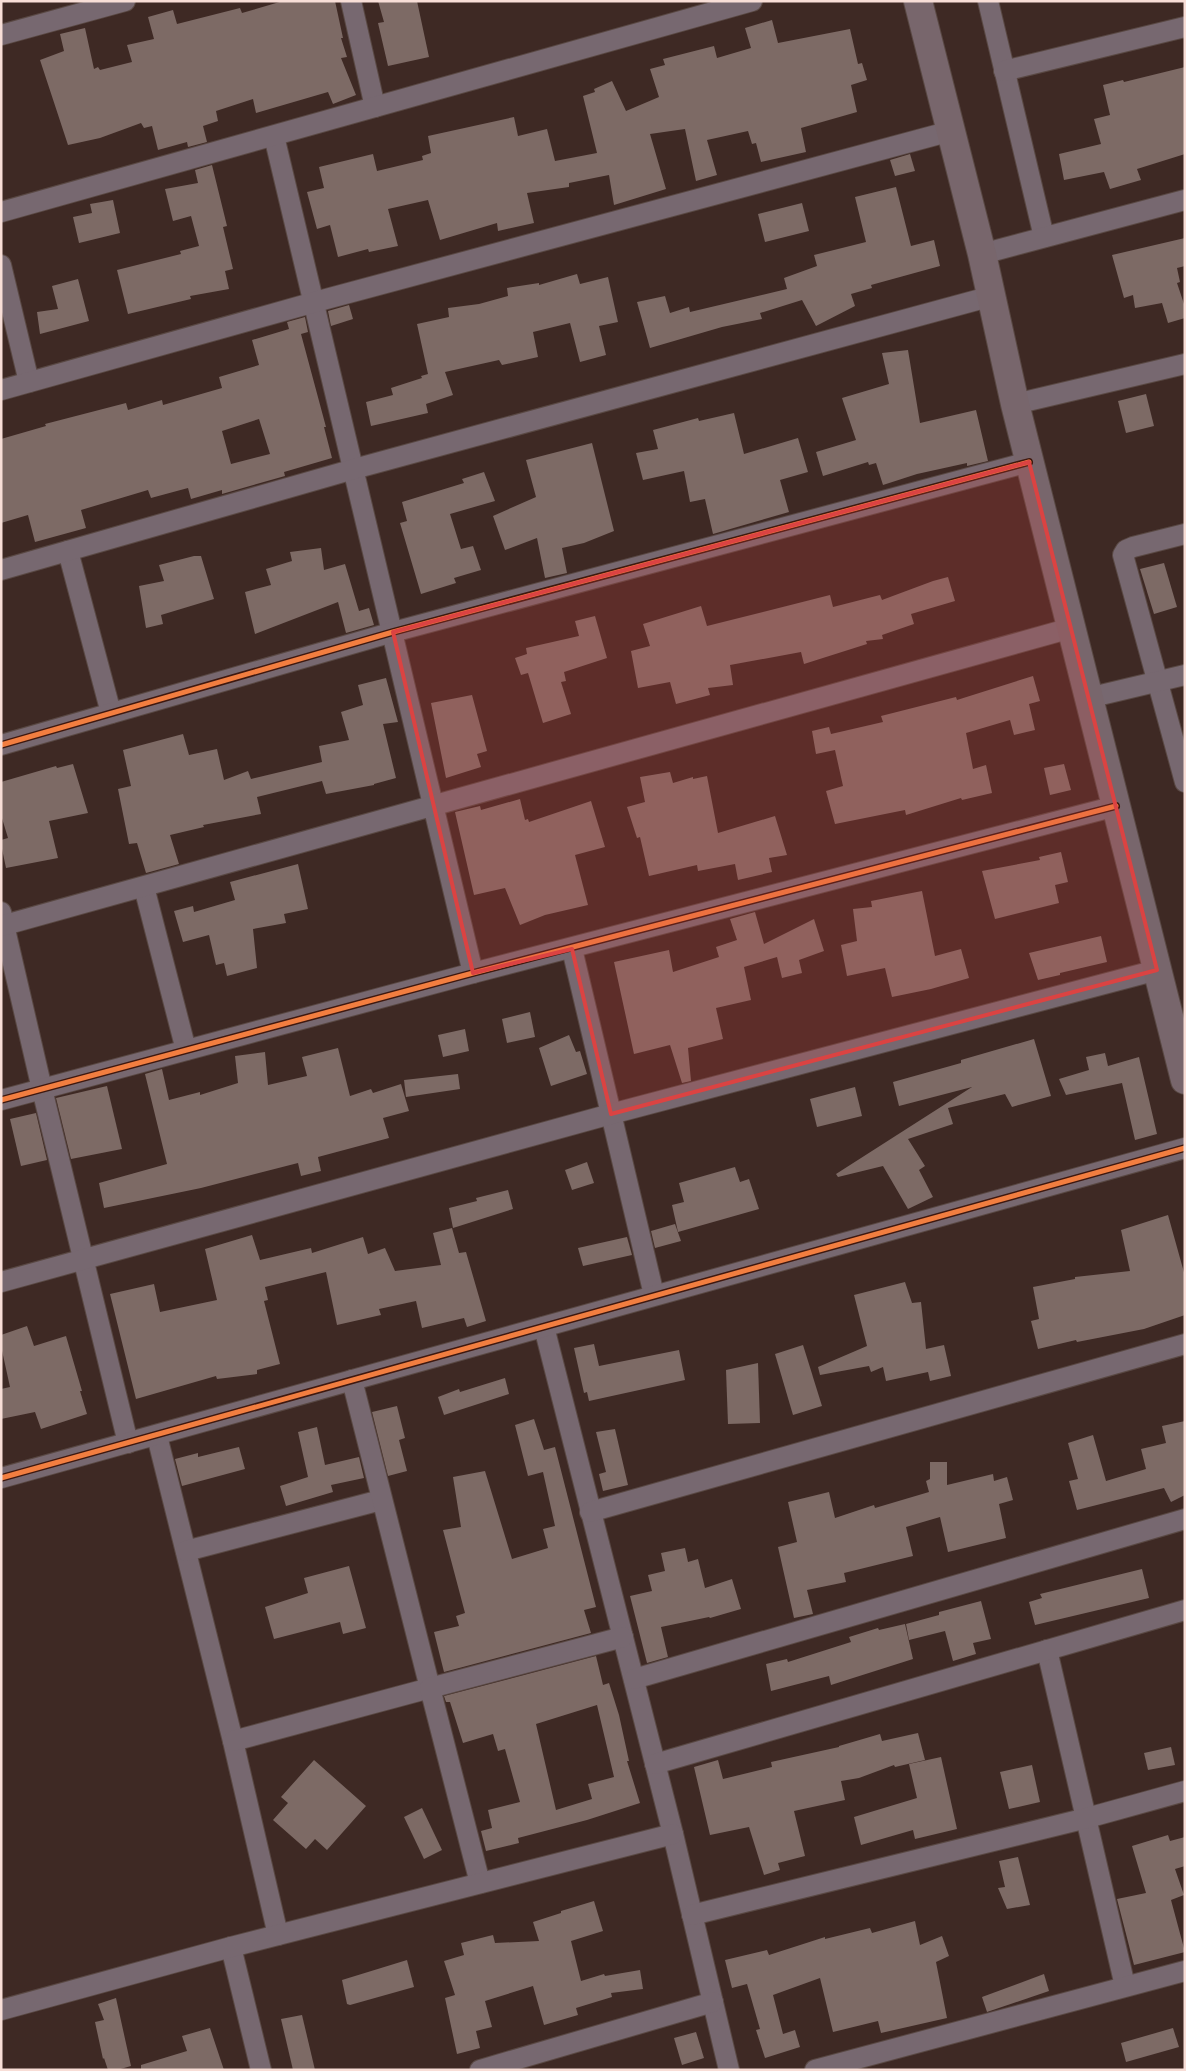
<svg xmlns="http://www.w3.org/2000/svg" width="1186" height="2071" font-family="Spectral,serif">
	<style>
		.building { fill: #7d6a65; fill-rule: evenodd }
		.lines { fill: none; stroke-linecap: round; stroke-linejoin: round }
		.minor-casing { stroke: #594843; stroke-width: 22 }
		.trunk-casing { stroke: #594843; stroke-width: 30 }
		.minor { stroke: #776870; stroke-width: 20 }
		.trunk { stroke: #78666c; stroke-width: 28 }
		.cycleway-casing { stroke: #3e180f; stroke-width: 8 }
		.cycleway { stroke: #f27e40; stroke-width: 5 }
		.marked { fill: #db4342; fill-opacity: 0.2; stroke: #db4342; stroke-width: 4; stroke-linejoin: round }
	</style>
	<rect width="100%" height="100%" fill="#3e2924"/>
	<g class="building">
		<polygon points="283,1 335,1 343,38 341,38 347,57 341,58 356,95 333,104 328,92 256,113 253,99 216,111 218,121 203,126 207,142 188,147 187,142 158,150 152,126 144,128 141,123 100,138 68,145 40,60 64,51 60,34 85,28 94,69 98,67 100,70 132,62 127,45 154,39 148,17 173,10 177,24 240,8 242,13"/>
		<polygon points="378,1 417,1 429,57 388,66 378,23 384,22"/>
		<polygon points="772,20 778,43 850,29 858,64 862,63 867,80 851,85 857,112 801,128 806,152 761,162 756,143 752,144 748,131 707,140 717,175 696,181 685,129 650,134 666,189 614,205 609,175 569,183 569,187 527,193 534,223 498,231 497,223 440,240 428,200 388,209 398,246 369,252 368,249 338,257 330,225 317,229 307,192 324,188 319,167 373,154 377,171 423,160 422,156 431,153 428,136 514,117 518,136 547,129 555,161 597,153 583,96 595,92 594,89 612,81 626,111 659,97 650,69 665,65 663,59 714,46 717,58 751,48 745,28"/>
		<polygon points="1185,67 1185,154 1137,169 1141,180 1110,189 1104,172 1064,180 1059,154 1101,144 1094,119 1110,115 1103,85 1123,80 1124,82"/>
		<polygon points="910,154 915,171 895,176 890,160"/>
		<polygon points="212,165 227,226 223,227 233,269 225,271 229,289 190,296 191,299 128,314 117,270 181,254 180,251 199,246 191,216 173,221 165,189 198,183 195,170"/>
		<polygon points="896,187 911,246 934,240 940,266 871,285 872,288 851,294 855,306 816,326 802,300 760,313 762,319 722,327 650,348 637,302 665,296 670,313 689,307 690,312 787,289 784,278 817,266 814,255 866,242 855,197"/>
		<polygon points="113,200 120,233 79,243 73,217 92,213 90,204"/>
		<polygon points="802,203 809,231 765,242 758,214"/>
		<polygon points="1185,238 1185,266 1177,268 1180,282 1177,283 1185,307 1185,318 1168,323 1162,303 1135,308 1133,295 1124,298 1112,255"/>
		<polygon points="577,274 580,284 608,277 618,322 599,326 606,355 580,362 570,323 533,332 538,357 502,365 499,360 445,372 453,395 426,404 428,413 371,426 366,402 393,395 391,388 422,378 421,376 428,374 417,324 449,317 448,308 479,304 508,296 507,288 539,283 539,285"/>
		<polygon points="78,279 89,321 40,334 37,312 58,309 52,286"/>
		<polygon points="349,305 353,319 331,326 328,311"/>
		<path d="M305,317l3,15 -7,2 25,93h-2l8,31 -48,14 1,4 -63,18v-4l-31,9 -3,-11 -37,10 -3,-8 -67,20 5,18 -51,14 -7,-27 -27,8v-84l45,-13 -1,-2 81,-21 2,7 34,-10 1,5 59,-17 -3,-11 40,-12 -7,-25 37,-11 -2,-7zM259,419l11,35 -39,10 -9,-33z"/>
		<polygon points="908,350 920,423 976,410 988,461 967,466 967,463 917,474 883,485 876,463 869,465 868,462 823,476 816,452 856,440 842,398 889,384 882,353"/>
		<polygon points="1146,394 1154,426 1126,433 1118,401"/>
		<polygon points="734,413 744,454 798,438 808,472 780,480 789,512 713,534 705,499 690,502 684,471 643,480 636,453 658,449 653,430 698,418 699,421"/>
		<polygon points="592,443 614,531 584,543 562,548 567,573 545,578 537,538 505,550 493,516 536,497 526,460"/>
		<polygon points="484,472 495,501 450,514 461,549 473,546 481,570 454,578 456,583 421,594 400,523 407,521 402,502 464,483 462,479"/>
		<polygon points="321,548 324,570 345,564 359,611 369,608 374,625 346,633 338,602 255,634 245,592 271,585 266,569 292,561 290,552"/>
		<polygon points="194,556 201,556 214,599 161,615 163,624 146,628 139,586 164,581 159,565"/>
		<polygon points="1164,563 1177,607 1154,614 1140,569"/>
		<polygon points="948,577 955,601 911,614 914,624 882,635 883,639 866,641 867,644 804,664 801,652 730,665 733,685 708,688 710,695 676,704 670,682 638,688 631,651 650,646 643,624 701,606 707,626 830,595 833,607 880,595 882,600 933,581"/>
		<polygon points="595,616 607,658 564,672 566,681 561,682 571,714 543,723 528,673 521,675 515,658 527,654 526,648 579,636 575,621"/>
		<polygon points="1033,676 1040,701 1029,704 1035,730 1014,735 1010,720 966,733 973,769 986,765 992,793 962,800 961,798 906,815 905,810 835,824 826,791 843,786 835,750 816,754 812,731 829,727 831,734 883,722 881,716 956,697 957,700"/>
		<polygon points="386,678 398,722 383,724 396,778 374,784 374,785 326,794 322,781 257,797 261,814 203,825 204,827 170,835 179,864 146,873 137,843 129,844 118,789 131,786 123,750 183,734 189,755 217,749 224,780 248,771 251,779 322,762 319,746 349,740 341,712 363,705 358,685"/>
		<polygon points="472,695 487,751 477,754 481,767 446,778 431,703"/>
		<polygon points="73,764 88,813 49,821 58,858 6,868 1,844 1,840 8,838 1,815 1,782 56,766 57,768"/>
		<polygon points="1064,764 1071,790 1050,795 1044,768"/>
		<polygon points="670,772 673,783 693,777 693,779 707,776 718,833 775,816 787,855 769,858 772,872 738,880 735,864 698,871 697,865 649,876 640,837 637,838 627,807 645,802 640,777"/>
		<polygon points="520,799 525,820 528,819 529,822 591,801 605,847 575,855 588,905 545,915 520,925 505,888 474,895 455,812 480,806 481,810"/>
		<polygon points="1061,852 1068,882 1055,885 1059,903 995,919 982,871 1040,860 1039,857"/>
		<polygon points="298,864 308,909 284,914 286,923 253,929 257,968 227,976 224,963 216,965 209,935 183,942 174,911 193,906 194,912 235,900 230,882"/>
		<polygon points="922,891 935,956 961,949 969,978 931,989 892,997 885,968 847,976 841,945 857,941 853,909 872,907 871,901"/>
		<polygon points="755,912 764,944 814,919 824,951 799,960 802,973 782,978 777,957 744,967 751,1000 716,1008 723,1039 688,1048 691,1081 682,1083 670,1045 634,1054 614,962 669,950 673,972 719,957 716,947 737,940 730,919"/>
		<polygon points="1101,936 1107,962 1060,973 1060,975 1038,980 1029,953"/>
		<polygon points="530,1012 535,1037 507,1043 502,1019"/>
		<polygon points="465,1029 469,1051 443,1057 438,1035"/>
		<polygon points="569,1035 576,1052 580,1051 587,1074 551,1086 539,1048"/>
		<polygon points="1034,1039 1051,1096 1012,1107 1005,1094 948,1108 953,1124 908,1139 925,1166 919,1170 933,1197 908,1209 883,1166 838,1177 836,1174 972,1087 899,1106 893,1082 961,1063 961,1060"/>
		<polygon points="338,1048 350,1096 371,1089 373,1093 401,1084 409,1111 383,1118 389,1138 318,1157 321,1171 301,1176 298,1163 201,1188 104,1208 99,1183 167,1164 145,1074 162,1069 169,1100 200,1092 200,1095 238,1083 235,1056 265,1052 268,1085 307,1076 302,1057"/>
		<polygon points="1105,1053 1108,1066 1139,1057 1157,1134 1135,1140 1122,1083 1066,1095 1059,1079 1089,1070 1086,1057"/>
		<polygon points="458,1074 460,1089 406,1097 404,1080"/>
		<polygon points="107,1086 122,1149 71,1159 56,1098"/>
		<polygon points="855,1087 862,1116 817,1127 810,1099"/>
		<polygon points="36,1113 47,1160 21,1166 10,1119"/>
		<polygon points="587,1162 594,1183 572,1190 565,1170"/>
		<polygon points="735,1167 740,1182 749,1179 759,1209 678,1232 672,1205 684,1202 679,1183"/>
		<polygon points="508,1190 513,1209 453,1228 449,1208 477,1201 476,1198"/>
		<polygon points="1168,1215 1185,1276 1185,1315 1144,1329 1077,1342 1076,1340 1038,1349 1031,1321 1039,1319 1033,1287 1075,1279 1075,1277 1130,1271 1121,1230"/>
		<polygon points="675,1224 681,1241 655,1248 651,1231"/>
		<polygon points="452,1228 459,1253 466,1252 486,1321 467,1327 464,1318 422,1328 416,1301 379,1309 381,1315 337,1325 326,1272 265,1287 268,1300 264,1301 280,1364 257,1370 257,1374 217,1379 216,1376 136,1399 110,1294 154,1284 160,1312 217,1300 205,1249 252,1235 260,1260 311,1248 312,1253 363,1237 368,1254 385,1248 395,1271 441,1265 433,1233"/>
		<polygon points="627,1237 632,1255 583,1266 578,1248"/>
		<polygon points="905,1282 912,1303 921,1302 926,1349 944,1345 951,1376 930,1381 928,1372 886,1381 883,1367 871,1372 869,1366 820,1375 818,1367 867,1346 854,1295"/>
		<polygon points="27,1326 34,1346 66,1336 82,1391 80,1391 87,1414 41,1429 35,1412 1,1419 1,1389 10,1387 1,1346 1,1335"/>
		<polygon points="594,1344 599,1366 679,1350 685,1380 589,1401 587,1392 584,1393 574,1348"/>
		<polygon points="803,1345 822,1406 793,1415 775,1354"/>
		<polygon points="758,1363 760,1423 728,1424 726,1370"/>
		<polygon points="505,1378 509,1394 444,1415 438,1397 459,1389 460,1392"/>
		<polygon points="397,1406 405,1438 399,1440 407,1471 388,1476 372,1412"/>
		<polygon points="534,1419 544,1450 555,1447 596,1607 584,1610 591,1633 444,1672 434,1632 459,1626 456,1616 465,1613 443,1530 461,1527 453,1477 485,1471 512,1559 548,1548 543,1529 555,1526 543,1472 528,1476 515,1425"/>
		<polygon points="1185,1421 1185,1495 1171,1502 1164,1488 1077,1510 1069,1481 1078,1479 1068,1443 1093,1435 1106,1481 1146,1469 1141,1449 1166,1443 1162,1426"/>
		<polygon points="317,1427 325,1465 359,1457 364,1478 331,1485 333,1492 286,1506 280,1486 308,1477 298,1432"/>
		<polygon points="615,1429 628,1485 603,1491 599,1474 606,1472 596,1432"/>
		<polygon points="239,1447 245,1469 182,1486 175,1459 198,1453 198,1457"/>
		<polygon points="930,1462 947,1462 947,1485 993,1474 994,1481 1007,1477 1013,1500 999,1504 1006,1538 948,1552 940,1517 906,1527 913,1556 844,1573 846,1582 807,1590 813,1614 794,1618 778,1547 797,1542 788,1502 829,1492 835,1518 874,1505 875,1508 929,1492 926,1481 930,1479"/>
		<polygon points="685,1548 688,1562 698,1559 705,1588 732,1579 741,1609 710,1618 709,1617 661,1627 668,1657 647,1663 630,1596 652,1591 648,1575 665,1571 661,1553"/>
		<polygon points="349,1566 366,1628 343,1634 340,1622 274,1639 265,1607 308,1593 304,1578"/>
		<polygon points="1142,1569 1149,1598 1035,1625 1029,1602 1042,1598 1040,1594"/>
		<polygon points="981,1601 991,1639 973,1643 976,1654 953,1661 945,1631 909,1640 906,1624 939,1615 939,1612"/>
		<polygon points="905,1624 913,1659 831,1685 829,1676 771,1691 766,1664 787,1659 788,1662 851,1642 849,1637 878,1628 879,1630"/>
		<path d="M596,1656l7,29 6,-2 10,32 10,46h-2l13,42 -53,17 -69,18 1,5 -33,8 -5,-20 11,-3 -4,-18 32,-8 -15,-53 -7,2 -5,-17 -30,9 -13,-41h-4l-2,-6zM597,1705l17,72 -26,7 4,15 -36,11 -20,-86z"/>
		<polygon points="918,1733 925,1760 895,1767 894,1765 859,1778 841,1781 845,1800 794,1811 805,1856 778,1863 780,1870 764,1875 749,1827 710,1835 694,1767 718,1760 723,1779 772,1767 771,1762 839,1747 839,1746 880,1734 882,1741"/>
		<polygon points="1171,1747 1175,1765 1148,1770 1144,1753"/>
		<polygon points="941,1757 957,1829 915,1839 913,1830 861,1845 854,1817 917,1798 909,1764"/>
		<polygon points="314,1760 366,1806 327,1850 315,1839 306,1849 273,1820 288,1803 281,1797"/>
		<polygon points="1032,1765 1040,1802 1009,1809 1000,1772"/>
		<polygon points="422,1808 442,1850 424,1859 404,1817"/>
		<polygon points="1168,1835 1170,1841 1185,1837 1185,1866 1175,1869 1184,1895 1171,1900 1185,1952 1134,1965 1117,1899 1146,1893 1132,1846"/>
		<polygon points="1018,1857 1030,1905 1007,1909 998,1888 1005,1887 999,1861"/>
		<polygon points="594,1901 603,1931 571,1941 581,1981 604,1974 605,1976 640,1970 643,1989 611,1993 612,1997 576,2008 578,2015 544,2025 533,1986 485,2001 492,2027 476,2031 480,2048 457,2054 445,1998 455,1995 444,1961 464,1955 461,1943 493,1935 495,1943 539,1941 533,1922 561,1913 561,1911"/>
		<polygon points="915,1921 920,1945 942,1936 949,1956 936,1962 947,2018 881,2033 878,2021 833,2032 820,1978 773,1995 783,2034 795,2030 800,2047 765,2058 756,2030 760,2029 747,1984 732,1988 725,1960 767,1950 769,1955 825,1937 825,1939 870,1928 872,1933"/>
		<polygon points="407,1960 414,1987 350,2005 347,2004 342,1980"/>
		<polygon points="1044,1974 1049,1991 987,2012 982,1997"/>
		<polygon points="116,1998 131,2066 117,2070 108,2070 104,2058 103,2059 95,2022 104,2020 98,2004"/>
		<polygon points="302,2015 315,2070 293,2070 281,2019"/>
		<polygon points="210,2028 224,2070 141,2070 141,2065 187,2051 182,2036"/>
		<polygon points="1173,2028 1179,2047 1126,2062 1121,2043"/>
		<polygon points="696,2032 704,2058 682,2065 674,2038"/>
	</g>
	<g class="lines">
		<defs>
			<g id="minor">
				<polyline points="351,1 375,107"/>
				<polyline points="988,1 1044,237"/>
				<polyline points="1,35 125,1"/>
				<polyline points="1004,71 1185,27"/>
				<polyline points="274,136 473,973"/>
				<polyline points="1,212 752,1"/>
				<polyline points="982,254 1185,200"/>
				<polyline points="1,265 29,382"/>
				<polyline points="1,390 315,302 951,131"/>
				<polyline points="1015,404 1185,364"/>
				<polyline points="1185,534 1133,547 1126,550 1123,555 1185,782"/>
				<polyline points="68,551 111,713"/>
				<polyline points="1,570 354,469 992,296"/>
				<polyline points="1088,698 1185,675"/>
				<polyline points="1,745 393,632 1029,462"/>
				<polyline points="144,887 186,1050"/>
				<polyline points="1,912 42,1089 128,1443"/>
				<polyline points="1,926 1071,628"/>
				<polyline points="572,949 654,1295"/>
				<polyline points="1,1100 473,973 1116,806"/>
				<polyline points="1,1282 611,1114 1157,970"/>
				<polyline points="544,1327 673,1834 729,2070"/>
				<polyline points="157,1436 233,1741 278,1935"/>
				<polyline points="1,1478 1185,1148"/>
				<polyline points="590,1512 1185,1344"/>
				<polyline points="186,1551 381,1500"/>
				<polyline points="1047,1650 1125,1986"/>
				<polyline points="634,1679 1185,1519"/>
				<polyline points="233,1741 430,1688 352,1380"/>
				<polyline points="655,1764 1185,1610"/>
				<polyline points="480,1883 430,1688 623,1637"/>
				<polyline points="692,1915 1087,1818 1185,1791"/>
				<polyline points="231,1947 261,2070"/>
				<polyline points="1,2010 231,1947 673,1834"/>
				<polyline points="480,2070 713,2002"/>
				<polyline points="815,2070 1185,1971"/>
			</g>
			<polyline id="trunk" points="918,1 982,254 1015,404 1185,1080"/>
		</defs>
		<use href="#minor" class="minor-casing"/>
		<use href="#trunk" class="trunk-casing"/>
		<use href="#minor" class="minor"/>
		<use href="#trunk" class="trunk"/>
		<defs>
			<g id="cycleway">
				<polyline points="1,745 393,632 1029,462"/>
				<polyline points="1,1100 473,973 1116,806"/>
				<polyline points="1,1478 1185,1148"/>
			</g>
		</defs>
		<use href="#cycleway" class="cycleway-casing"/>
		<use href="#cycleway" class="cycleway"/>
	</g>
	<path class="marked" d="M1029,462l128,508 -546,144 -39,-165 -99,24 -80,-341z"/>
	<rect width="1186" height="2071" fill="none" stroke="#f8ded7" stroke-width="5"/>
</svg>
